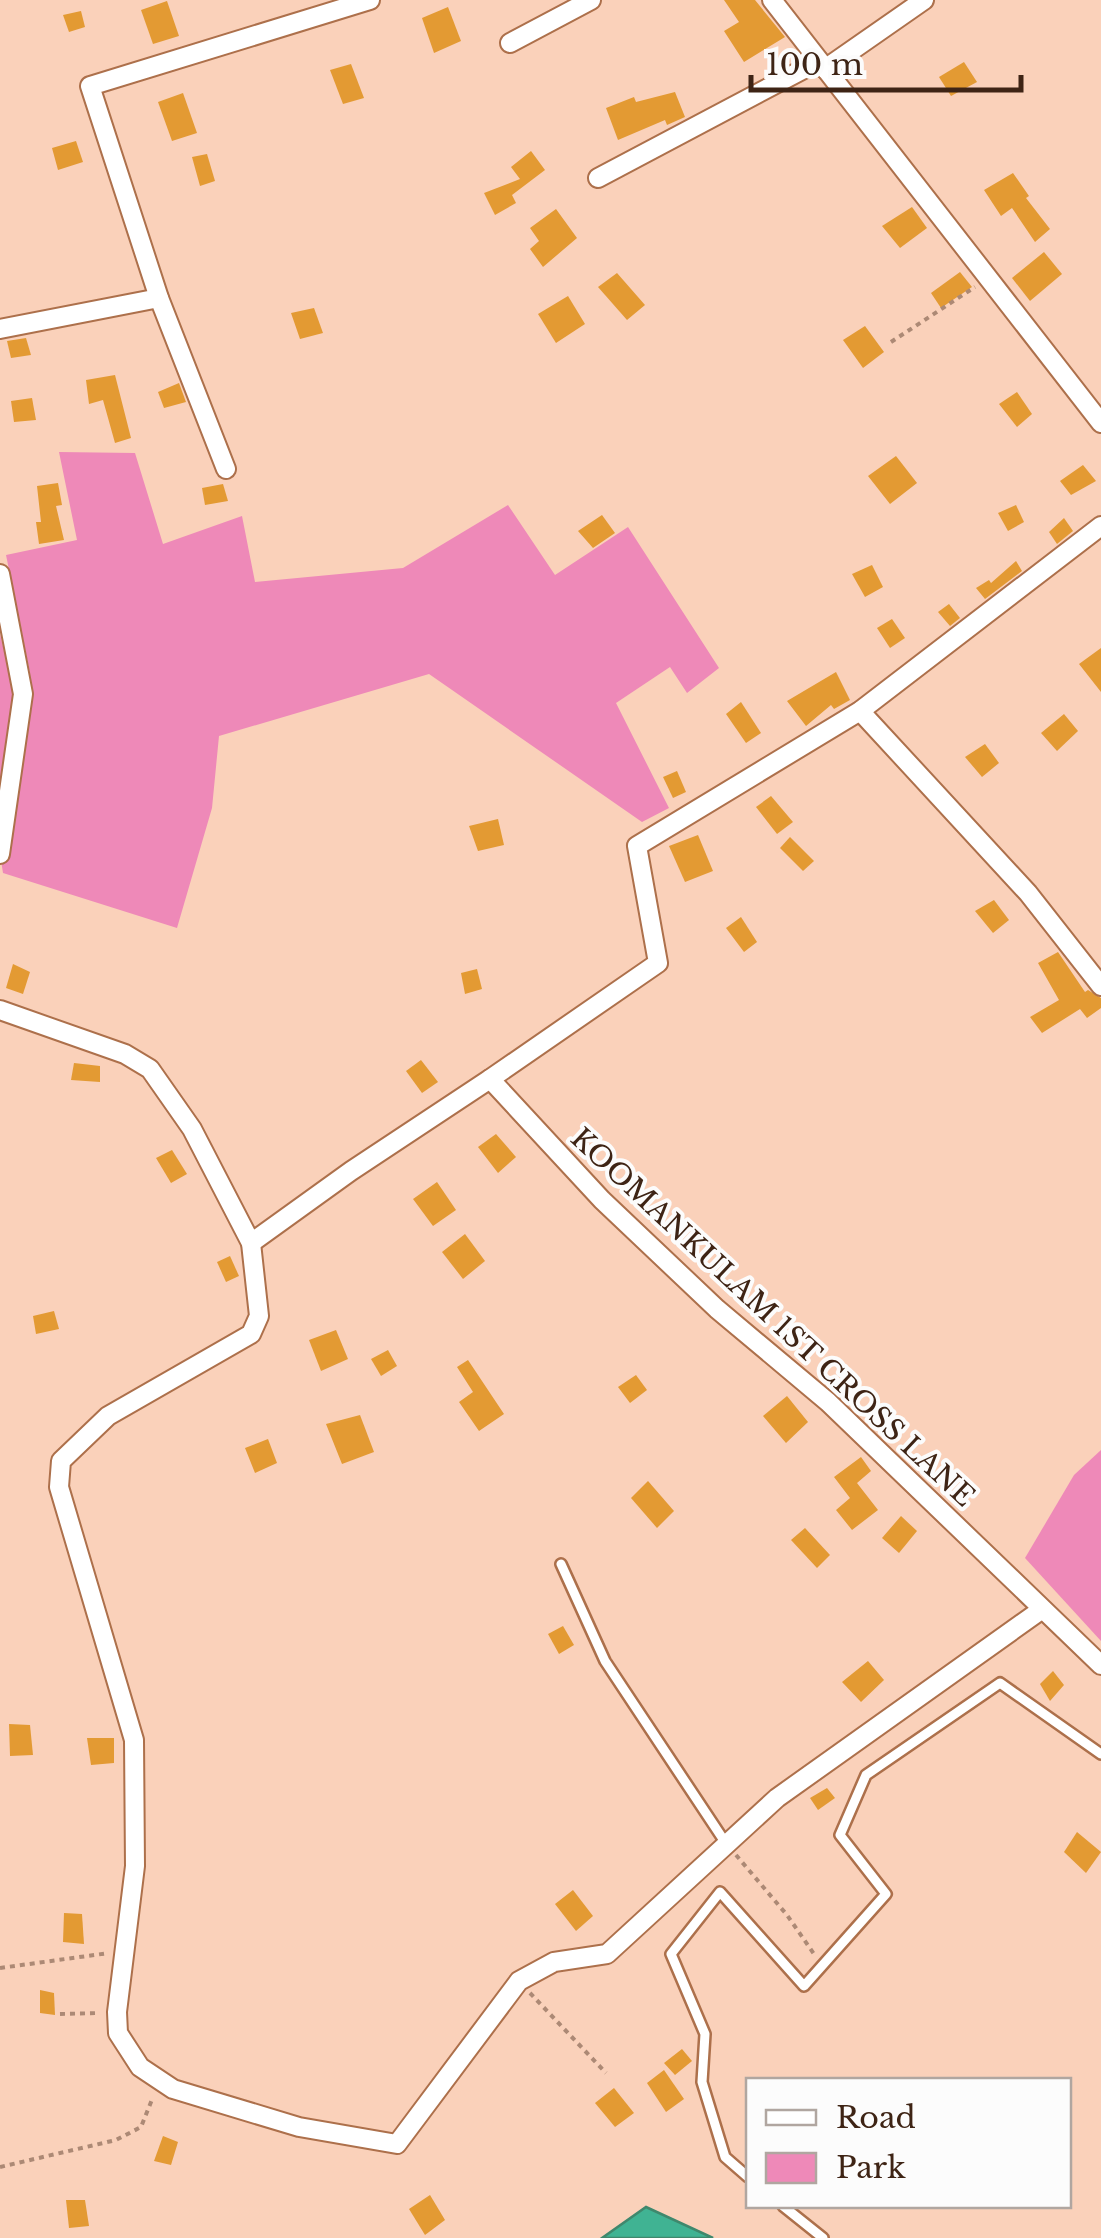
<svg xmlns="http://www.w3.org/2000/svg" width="1101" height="2238" font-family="'Libre Baskerville',serif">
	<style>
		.green { fill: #ee89b8 }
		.water { fill: #40b393; stroke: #3f886d; stroke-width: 2.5 }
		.building { fill: #e39a33 }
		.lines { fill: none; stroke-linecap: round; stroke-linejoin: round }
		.lane-casing { stroke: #ad704b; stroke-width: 14 }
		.street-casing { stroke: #ad704b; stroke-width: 22 }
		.path { stroke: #ac8975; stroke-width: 4; stroke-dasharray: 5 5; stroke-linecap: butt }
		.lane { stroke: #fff; stroke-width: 9 }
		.street { stroke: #fff; stroke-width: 18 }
		.labels { text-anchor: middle; stroke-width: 8; stroke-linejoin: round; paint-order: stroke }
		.street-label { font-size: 28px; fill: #3e2415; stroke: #fcfcfc }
	</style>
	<rect width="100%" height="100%" fill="#fad1ba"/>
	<g class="green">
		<polygon points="59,452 135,453 163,544 242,516 255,582 403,568 508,505 555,575 628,527 719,668 687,693 670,667 616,703 669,808 642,822 429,674 219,736 212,808 177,928 3,873 0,854 0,634 26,744 30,673 6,555 77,540"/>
		<polygon points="1101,1450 1101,1641 1025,1558 1074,1475"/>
	</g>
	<polygon class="water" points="646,2207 713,2238 602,2238"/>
	<g class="building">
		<polygon points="724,0 755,0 785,37 744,62 724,31 739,22"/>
		<polygon points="167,1 179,36 153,44 141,10"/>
		<polygon points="448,7 461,41 434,53 422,18"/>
		<polygon points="81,11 85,27 69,32 63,15"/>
		<polygon points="964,62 977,82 951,96 939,77"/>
		<polygon points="351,64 364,98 343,104 330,70"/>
		<polygon points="675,92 685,117 667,125 665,120 618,140 606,108 634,97 636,102"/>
		<polygon points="183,93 197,133 172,141 158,102"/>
		<polygon points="76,141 83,162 58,170 52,148"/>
		<polygon points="531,151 545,170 512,195 516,203 495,215 484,193 520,179 511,167"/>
		<polygon points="207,154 215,181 200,186 192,157"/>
		<polygon points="1013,173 1029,196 1026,198 1050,229 1035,242 1012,208 1001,216 984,190"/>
		<polygon points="912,207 927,228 900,248 882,226"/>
		<polygon points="556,209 577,238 543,267 530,249 539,241 530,228"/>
		<polygon points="1044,252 1062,274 1030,301 1012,278"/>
		<polygon points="960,272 972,287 941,308 931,293"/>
		<polygon points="617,273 645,305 627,320 598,287"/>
		<polygon points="568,296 585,324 556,343 538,314"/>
		<polygon points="314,308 323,333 300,339 291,313"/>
		<polygon points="865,326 884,352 863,368 843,340"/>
		<polygon points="26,338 31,355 11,358 7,341"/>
		<polygon points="115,375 131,438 115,443 103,400 89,404 86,380"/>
		<polygon points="179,383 186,402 164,408 158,392"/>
		<polygon points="1017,392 1032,414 1017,427 999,404"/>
		<polygon points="32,398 36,420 14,422 11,401"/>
		<polygon points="896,456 917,483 890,504 868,476"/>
		<polygon points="1083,465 1096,481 1071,495 1060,481"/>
		<polygon points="58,483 62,505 56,506 64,540 39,544 36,522 41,522 37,486"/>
		<polygon points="223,484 228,501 205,505 202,488"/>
		<polygon points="1016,505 1024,522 1008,531 998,513"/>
		<polygon points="602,515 615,533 593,548 578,531"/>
		<polygon points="1064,518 1073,531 1057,544 1049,532"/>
		<polygon points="1016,561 1022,571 985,599 976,588 989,580 991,583"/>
		<polygon points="872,565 883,587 865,597 852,574"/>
		<polygon points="949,604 960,618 950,626 938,612"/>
		<polygon points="892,619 905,638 890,648 877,628"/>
		<polygon points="1101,648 1101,692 1079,664"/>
		<polygon points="836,672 850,700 834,709 831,705 806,726 787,701"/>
		<polygon points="741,702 761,733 746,743 726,714"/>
		<polygon points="1064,714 1078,731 1057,751 1041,733"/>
		<polygon points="985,744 999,763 982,777 965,757"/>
		<polygon points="677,771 686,792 673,798 663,777"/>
		<polygon points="771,796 793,822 777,834 756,807"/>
		<polygon points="498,819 504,845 478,851 469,826"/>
		<polygon points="698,835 713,871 685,882 669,846"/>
		<polygon points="790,837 814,861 803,871 780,848"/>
		<polygon points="994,900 1009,920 993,933 975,911"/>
		<polygon points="741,917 757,942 744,952 726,928"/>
		<polygon points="1058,952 1085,992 1088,990 1101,998 1101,1008 1087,1018 1080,1009 1042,1033 1030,1017 1059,1000 1038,963"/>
		<polygon points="13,964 30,972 23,994 6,988"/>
		<polygon points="477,969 482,989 465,994 461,973"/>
		<polygon points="421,1060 438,1082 422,1093 406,1071"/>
		<polygon points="74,1063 100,1066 100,1082 71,1080"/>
		<polygon points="496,1134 516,1157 498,1173 478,1147"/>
		<polygon points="172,1150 187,1174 171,1183 156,1158"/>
		<polygon points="437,1182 456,1210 433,1226 413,1199"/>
		<polygon points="465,1234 485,1261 463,1279 442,1252"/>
		<polygon points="230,1256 239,1276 226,1282 217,1262"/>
		<polygon points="54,1311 59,1329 36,1334 33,1316"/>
		<polygon points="336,1330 348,1359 321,1371 309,1340"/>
		<polygon points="388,1350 397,1366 381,1376 371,1359"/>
		<polygon points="468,1360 504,1414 479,1431 459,1402 473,1392 457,1367"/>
		<polygon points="636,1375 647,1390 630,1403 618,1387"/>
		<polygon points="787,1396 808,1422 786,1443 763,1416"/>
		<polygon points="360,1415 374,1452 342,1464 326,1424"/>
		<polygon points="268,1439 277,1463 255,1473 245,1448"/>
		<polygon points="861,1457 871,1471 857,1483 878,1510 852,1530 836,1510 850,1498 834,1477"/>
		<polygon points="648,1481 674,1511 657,1528 631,1498"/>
		<polygon points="901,1516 917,1531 899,1553 882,1538"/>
		<polygon points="805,1528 830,1555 817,1568 791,1540"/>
		<polygon points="563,1626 574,1645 559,1654 548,1634"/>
		<polygon points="868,1661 884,1680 861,1702 842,1682"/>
		<polygon points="1053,1671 1064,1685 1050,1701 1040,1684"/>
		<polygon points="9,1724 30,1725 33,1755 10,1756"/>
		<polygon points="87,1738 114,1738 114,1763 91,1765"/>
		<polygon points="827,1788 835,1798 818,1810 810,1798"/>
		<polygon points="1077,1832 1101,1852 1086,1873 1064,1852"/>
		<polygon points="573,1890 593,1916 576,1931 555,1904"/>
		<polygon points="64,1913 82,1914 84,1944 63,1942"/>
		<polygon points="40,1990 54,1993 55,2015 40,2013"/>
		<polygon points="682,2049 692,2061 675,2075 664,2063"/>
		<polygon points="664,2070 684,2099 666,2112 647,2083"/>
		<polygon points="614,2088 634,2113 615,2127 595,2103"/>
		<polygon points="163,2136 178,2142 171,2165 154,2161"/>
		<polygon points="430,2195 445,2220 425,2235 409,2209"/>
		<polygon points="66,2200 85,2200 89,2226 69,2228"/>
	</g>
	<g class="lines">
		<defs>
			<g id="lane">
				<polyline points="561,1564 605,1661 727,1845"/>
				<polyline points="748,2177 725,2157 702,2082 705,2034 671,1954 720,1892 804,1986 886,1894 840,1835 866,1775 1000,1683 1101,1754"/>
				<polyline points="783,2206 823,2238"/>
			</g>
			<g id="street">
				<polyline points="772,0 1101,423"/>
				<polyline points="510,43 591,0"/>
				<polyline points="825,69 924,0"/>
				<polyline points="598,178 819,61"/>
				<polyline points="0,329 159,298"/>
				<polyline points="226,469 159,298 90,86 370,0"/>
				<polyline points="1101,526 860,711 637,846 658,963 490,1079 602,1200 717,1309 828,1402 1101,1665"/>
				<polyline points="0,574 23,694 0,854"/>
				<polyline points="860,711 1028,893 1101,986"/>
				<polyline points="0,1010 125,1054 150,1069 192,1129 251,1243 259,1316 251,1334 108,1416 61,1461 59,1487 134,1740 135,1866 117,2012 118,2033 140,2067 173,2089 299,2127 397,2144 519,1981 554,1962 607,1954 777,1798 1041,1610"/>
				<polyline points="251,1243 351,1171 490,1079"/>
			</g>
		</defs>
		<use href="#lane" class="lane-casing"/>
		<use href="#street" class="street-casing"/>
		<g class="path">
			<polyline points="891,342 975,287"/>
			<polyline points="736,1855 787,1915 814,1954"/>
			<polyline points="0,1968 109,1953"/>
			<polyline points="530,1993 606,2073"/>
			<polyline points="60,2014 100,2013"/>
			<polyline points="0,2167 116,2140 141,2127 153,2097"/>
		</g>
		<use href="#lane" class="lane"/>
		<use href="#street" class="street"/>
	</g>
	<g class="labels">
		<g class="street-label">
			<text transform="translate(773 1317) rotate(43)" y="10">KOOMANKULAM 1ST CROSS LANE</text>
		</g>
	</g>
	<rect x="746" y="2078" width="325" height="130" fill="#fcfcfc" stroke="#b0a6a0" stroke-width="2.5"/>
	<rect x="766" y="2110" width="50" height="15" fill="#ffffff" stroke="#b0a6a0" stroke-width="2.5"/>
	<text x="836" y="2128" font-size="30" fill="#3e2415">Road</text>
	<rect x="766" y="2153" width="50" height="30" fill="#ee89b8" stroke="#b0a6a0" stroke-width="2.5"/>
	<text x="836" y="2178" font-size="30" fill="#3e2415">Park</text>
	<path d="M751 75v15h270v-15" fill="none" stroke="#3e2415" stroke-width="5"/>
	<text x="766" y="75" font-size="30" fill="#3e2415" stroke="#fcfcfc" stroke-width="8" paint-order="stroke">100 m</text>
</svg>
